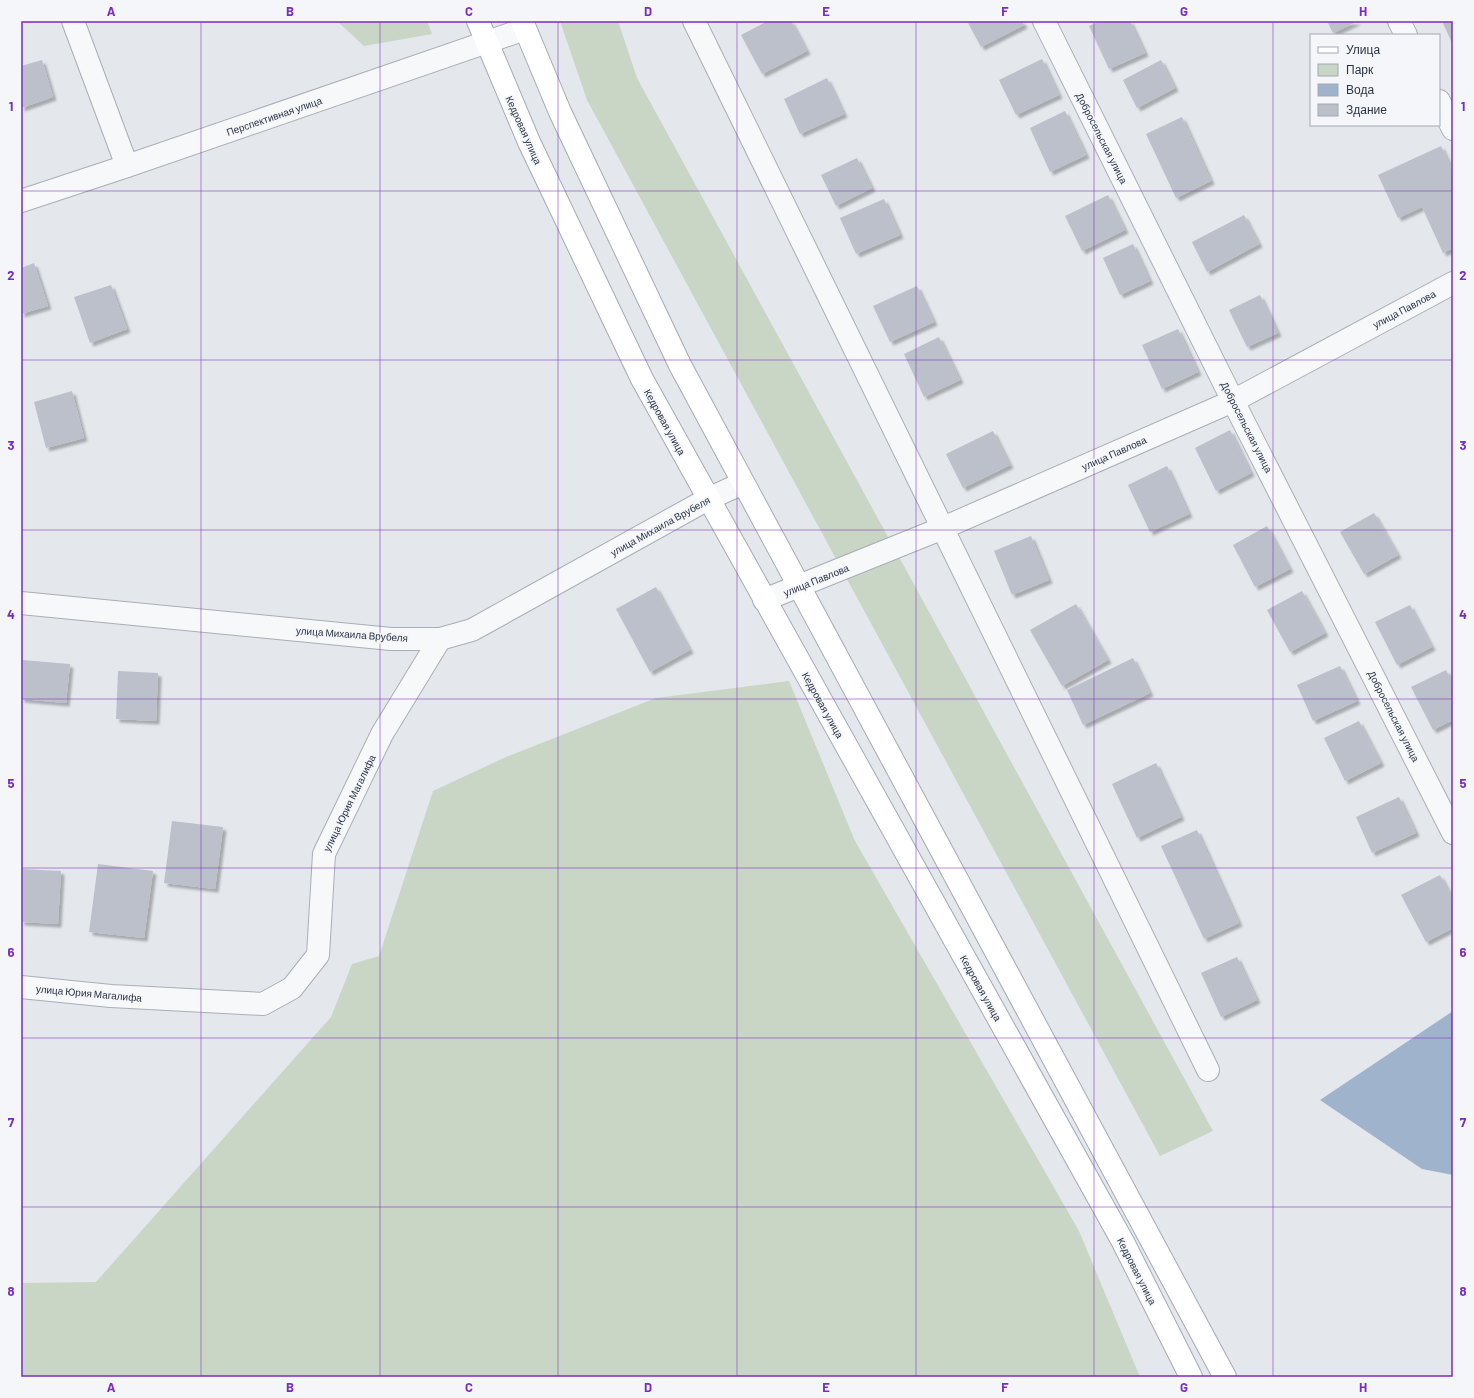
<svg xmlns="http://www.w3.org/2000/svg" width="1474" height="1398" font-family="Barlow,sans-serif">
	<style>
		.green { fill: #c9d6c5 }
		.water { fill: #9fb4cc }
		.building { fill: #bbc0ca; filter: url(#shadow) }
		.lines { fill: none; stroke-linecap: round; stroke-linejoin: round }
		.minor-casing { stroke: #a9aeb7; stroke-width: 24 }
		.major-casing { stroke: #a3abb8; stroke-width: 24 }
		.minor { stroke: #f7f8fa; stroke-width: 22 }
		.major { stroke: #fff; stroke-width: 22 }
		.grid { fill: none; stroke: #7b2cbf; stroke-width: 1; stroke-opacity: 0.55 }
		.labels { text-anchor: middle; stroke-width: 3.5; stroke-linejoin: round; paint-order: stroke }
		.street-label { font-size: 10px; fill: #2b3445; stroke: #f4f6f9 }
		.neatline { fill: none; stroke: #7b2cbf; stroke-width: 1.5 }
		.grid-label { font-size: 13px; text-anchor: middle; font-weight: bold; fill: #7b2cbf }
	</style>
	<defs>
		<filter id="shadow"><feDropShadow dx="3.5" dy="3.5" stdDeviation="1" flood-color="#0004"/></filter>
	</defs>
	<rect width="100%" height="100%" fill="#e4e7ec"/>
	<g class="green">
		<polygon points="337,21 427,21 432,34 364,46"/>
		<polygon points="560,21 618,21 637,78 1213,1131 1160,1156 587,100"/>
		<polygon points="789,681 855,841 1079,1231 1140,1377 21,1377 21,1283 96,1282 331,1017 352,964 379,956 433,791 506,757 656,698"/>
	</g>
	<polygon class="water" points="1453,1011 1453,1175 1422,1169 1320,1100"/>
	<g class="building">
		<polygon points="768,21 791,21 807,51 762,74 741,35"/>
		<polygon points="967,21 1022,21 1024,25 981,47"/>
		<polygon points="1100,21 1130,21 1145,53 1109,69 1089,26"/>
		<polygon points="1327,21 1358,21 1333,33"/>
		<polygon points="1442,21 1453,21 1453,45"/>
		<polygon points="1042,59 1059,95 1016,115 999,80"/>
		<polygon points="42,60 53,97 21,108 21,66"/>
		<polygon points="1161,60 1175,88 1137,108 1123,80"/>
		<polygon points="827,78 844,114 800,134 784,99"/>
		<polygon points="1065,111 1086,155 1050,172 1030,128"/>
		<polygon points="1182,117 1211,181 1176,198 1146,134"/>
		<polygon points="1441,146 1453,172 1453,248 1443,253 1422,207 1398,218 1378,175"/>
		<polygon points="857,158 872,188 836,206 821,175"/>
		<polygon points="1108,195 1125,230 1082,251 1065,216"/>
		<polygon points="884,199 900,235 856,254 840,218"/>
		<polygon points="1244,215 1259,244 1207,272 1192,242"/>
		<polygon points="1133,244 1150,281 1120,295 1103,258"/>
		<polygon points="34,263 48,306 21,314 21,268"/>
		<polygon points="111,285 127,329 90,343 74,297"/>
		<polygon points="917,286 934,322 890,342 873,306"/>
		<polygon points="1260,295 1278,333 1247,347 1229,310"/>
		<polygon points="1178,329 1198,372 1162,389 1142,345"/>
		<polygon points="939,337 960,380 924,397 904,354"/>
		<polygon points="72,391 84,438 46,448 34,402"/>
		<polygon points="1230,430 1251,473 1216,491 1195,448"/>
		<polygon points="993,431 1010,465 963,488 946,454"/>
		<polygon points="1167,466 1189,514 1150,532 1128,485"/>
		<polygon points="1374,513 1398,555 1364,574 1340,532"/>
		<polygon points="1267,526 1290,569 1255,587 1233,545"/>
		<polygon points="1031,536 1049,580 1012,595 994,551"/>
		<polygon points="656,587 690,650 650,672 616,609"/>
		<polygon points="1302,591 1325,633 1290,652 1267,610"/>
		<polygon points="1076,604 1108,660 1062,686 1030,630"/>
		<polygon points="1410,605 1432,647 1397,665 1375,622"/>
		<polygon points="1133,658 1150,693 1083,725 1067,690"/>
		<polygon points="22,660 70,664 66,703 21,699"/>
		<polygon points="1340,666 1357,701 1313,721 1297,685"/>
		<polygon points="1446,670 1453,684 1453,720 1433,730 1411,687"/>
		<polygon points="118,671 158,673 156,721 116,719"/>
		<polygon points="1359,721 1381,763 1345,781 1324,738"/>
		<polygon points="1156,763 1181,817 1137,838 1112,784"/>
		<polygon points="1399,797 1416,833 1372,853 1356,817"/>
		<polygon points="172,821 223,827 215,889 164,883"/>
		<polygon points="1197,830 1239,923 1204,939 1161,846"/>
		<polygon points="98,864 153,871 144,938 89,932"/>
		<polygon points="21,869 61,871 58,924 21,922"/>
		<polygon points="1440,875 1453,900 1453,928 1426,942 1401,895"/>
		<polygon points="1237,957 1257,1000 1221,1017 1201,973"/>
	</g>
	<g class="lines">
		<defs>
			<g id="minor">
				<polyline points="73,21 127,166"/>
				<polyline points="694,21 1208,1070"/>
				<polyline points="1044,21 1233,401 1453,833"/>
				<polyline points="1399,21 1406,35"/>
				<polyline points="1439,101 1453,129"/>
				<polyline points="21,201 127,166 525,29"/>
				<polyline points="764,600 943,528 1233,401 1453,283"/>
				<polyline points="21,603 391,639 440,639 472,630 708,499 743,483"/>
				<polyline points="21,987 111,996 263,1004 292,988 318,955 324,854 382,734 440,639"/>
			</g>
			<g id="major">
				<polyline points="478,21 529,142 642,379 1123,1242 1191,1377"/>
				<polyline points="522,21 560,112 680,365 1225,1377"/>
			</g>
		</defs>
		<use href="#minor" class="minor-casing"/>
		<use href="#major" class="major-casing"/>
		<use href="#minor" class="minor"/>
		<use href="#major" class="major"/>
	</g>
	<path class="grid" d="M201,21v1356M380,21v1356M558,21v1356M737,21v1356M916,21v1356M1094,21v1356M1273,21v1356M21,191h1432M21,360h1432M21,530h1432M21,699h1432M21,868h1432M21,1038h1432M21,1207h1432"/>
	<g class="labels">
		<g class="street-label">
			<text transform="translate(274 116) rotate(-19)" y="4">Перспективная улица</text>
			<text transform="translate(524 130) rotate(66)" y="4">Кедровая улица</text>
			<text transform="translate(1102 138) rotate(63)" y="4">Добросельская улица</text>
			<text transform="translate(1404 309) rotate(-28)" y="4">улица Павлова</text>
			<text transform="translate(665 422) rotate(61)" y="4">Кедровая улица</text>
			<text transform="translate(1247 427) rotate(63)" y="4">Добросельская улица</text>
			<text transform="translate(1114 453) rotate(-24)" y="4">улица Павлова</text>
			<text transform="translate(660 526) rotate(-29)" y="4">улица Михаила Врубеля</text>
			<text transform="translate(816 580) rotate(-22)" y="4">улица Павлова</text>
			<text transform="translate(352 634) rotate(4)" y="4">улица Михаила Врубеля</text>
			<text transform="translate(823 705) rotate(61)" y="4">Кедровая улица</text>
			<text transform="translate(1394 716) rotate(63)" y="4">Добросельская улица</text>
			<text transform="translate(349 803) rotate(-64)" y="4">улица Юрия Магалифа</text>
			<text transform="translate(981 988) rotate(61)" y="4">Кедровая улица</text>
			<text transform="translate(89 993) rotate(5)" y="4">улица Юрия Магалифа</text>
			<text transform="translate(1137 1271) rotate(63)" y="4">Кедровая улица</text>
		</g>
	</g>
	<rect width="1474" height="1398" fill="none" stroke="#f4f6f9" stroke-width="44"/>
	<rect x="1310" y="34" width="130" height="92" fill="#f4f6f9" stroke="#a4a8b1"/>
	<rect x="1318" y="47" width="20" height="6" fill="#ffffff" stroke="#a4a8b1"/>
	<text x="1346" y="54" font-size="12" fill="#2b3445">Улица</text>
	<rect x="1318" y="64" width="20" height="12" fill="#c9d6c5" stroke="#a4a8b1"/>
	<text x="1346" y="74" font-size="12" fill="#2b3445">Парк</text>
	<rect x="1318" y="84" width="20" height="12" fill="#9fb4cc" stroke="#a4a8b1"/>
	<text x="1346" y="94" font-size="12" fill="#2b3445">Вода</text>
	<rect x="1318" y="104" width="20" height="12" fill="#bbc0ca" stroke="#a4a8b1"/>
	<text x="1346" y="114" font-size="12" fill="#2b3445">Здание</text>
	<rect x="22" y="22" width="1430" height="1354" class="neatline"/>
	<g class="grid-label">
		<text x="111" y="16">A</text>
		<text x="290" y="16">B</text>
		<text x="469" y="16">C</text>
		<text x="648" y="16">D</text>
		<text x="826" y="16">E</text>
		<text x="1005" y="16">F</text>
		<text x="1184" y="16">G</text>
		<text x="1363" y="16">H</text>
		<text x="11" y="111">1</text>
		<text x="1463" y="111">1</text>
		<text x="11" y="280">2</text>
		<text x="1463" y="280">2</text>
		<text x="11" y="450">3</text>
		<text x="1463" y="450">3</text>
		<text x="11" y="619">4</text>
		<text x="1463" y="619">4</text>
		<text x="11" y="788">5</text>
		<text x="1463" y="788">5</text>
		<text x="11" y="957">6</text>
		<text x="1463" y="957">6</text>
		<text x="11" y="1127">7</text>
		<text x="1463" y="1127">7</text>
		<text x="11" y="1296">8</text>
		<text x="1463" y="1296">8</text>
		<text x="111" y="1392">A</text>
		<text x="290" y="1392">B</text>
		<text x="469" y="1392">C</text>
		<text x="648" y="1392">D</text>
		<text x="826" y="1392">E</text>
		<text x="1005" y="1392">F</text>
		<text x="1184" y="1392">G</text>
		<text x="1363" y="1392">H</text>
	</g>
</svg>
